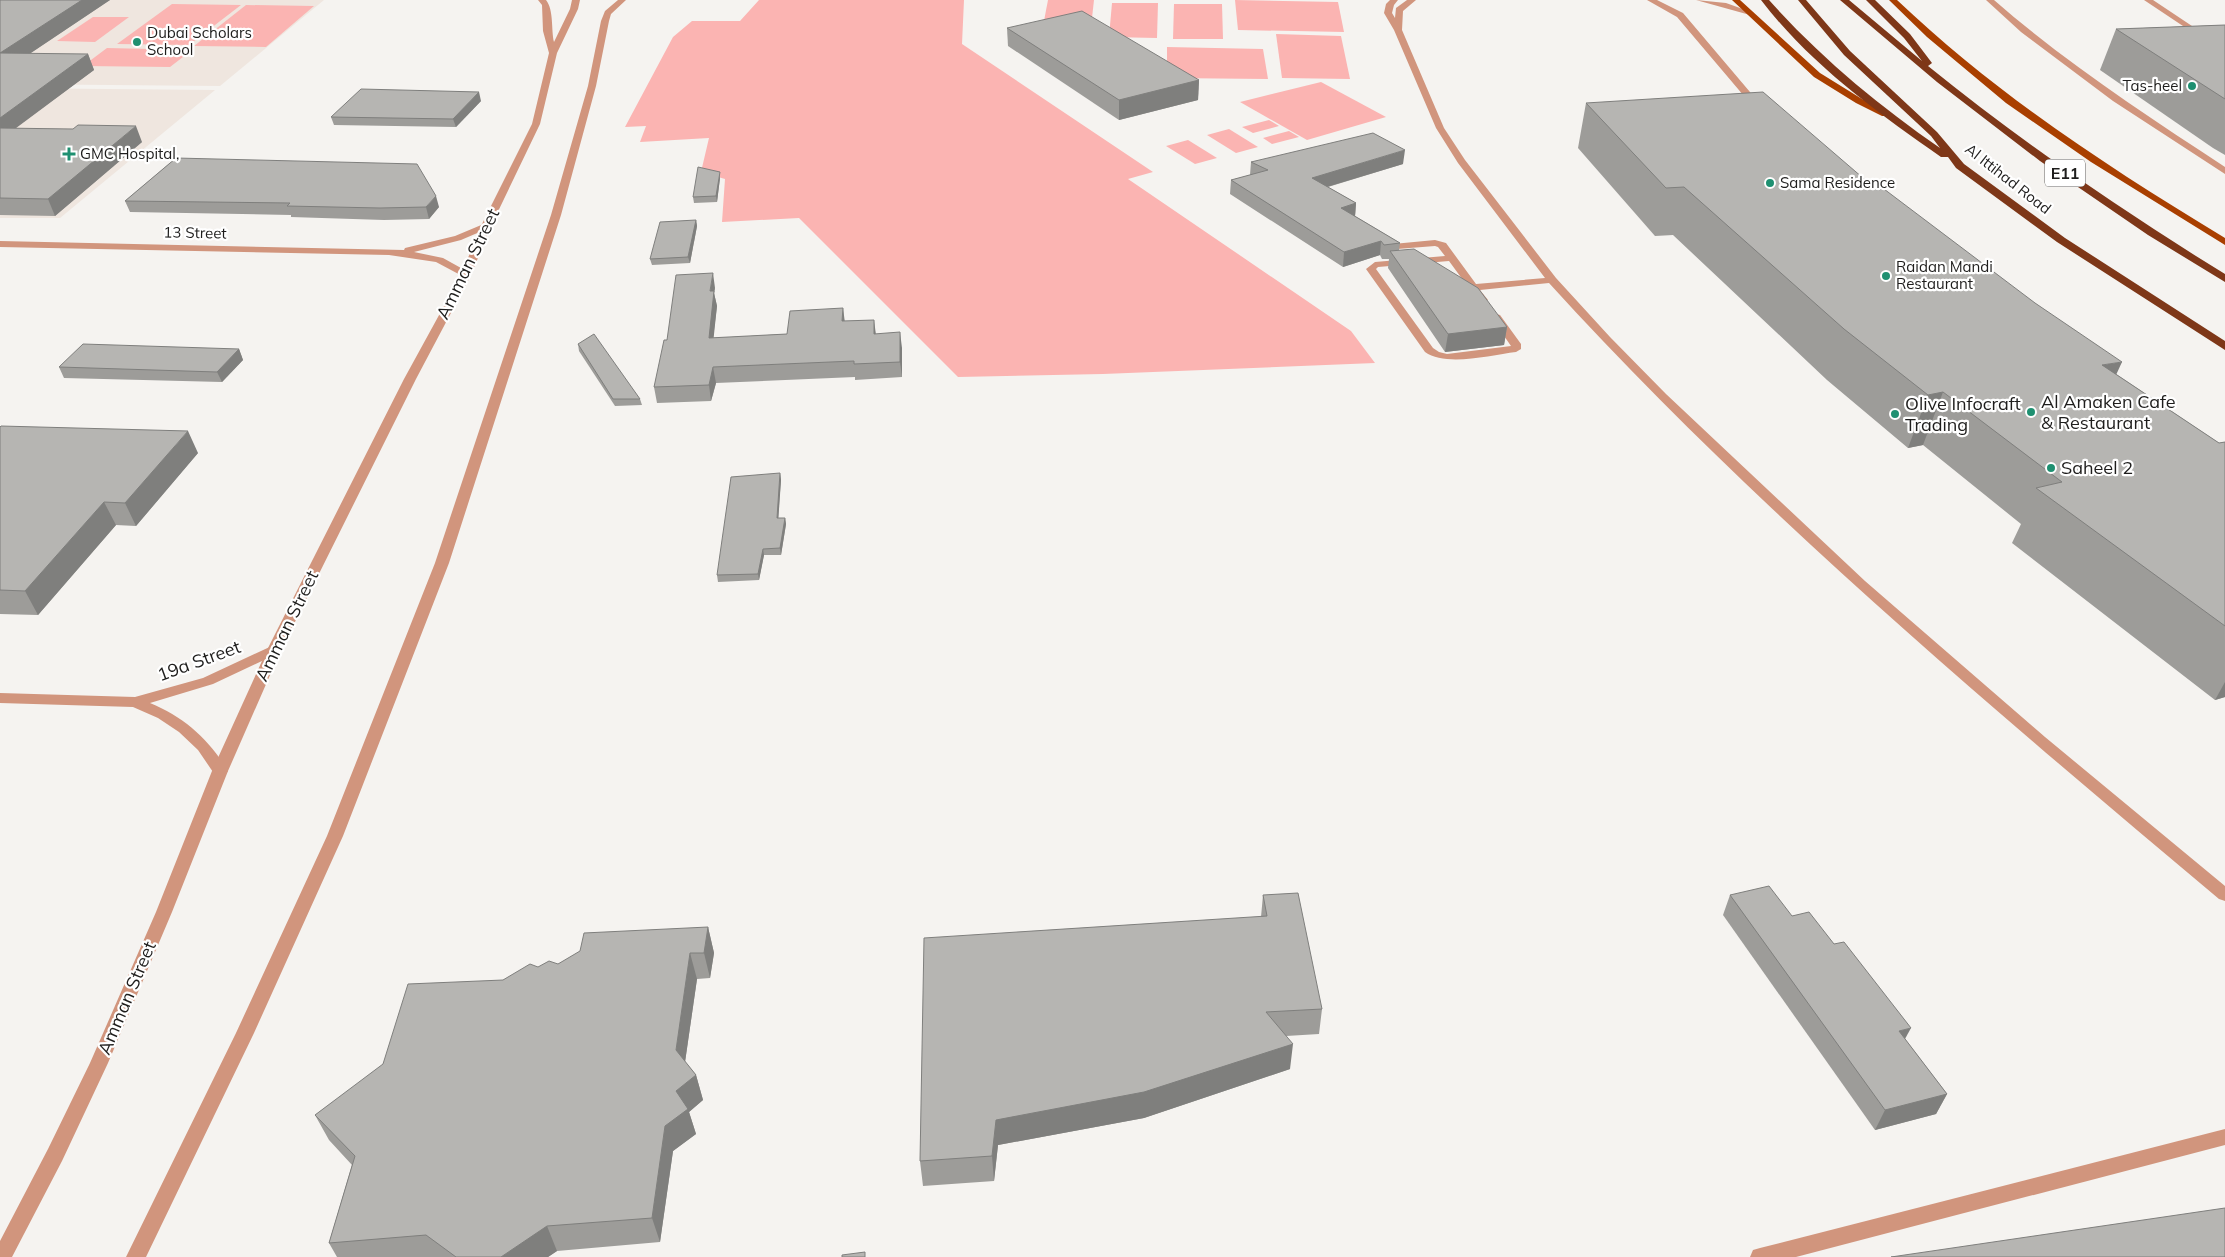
<svg xmlns="http://www.w3.org/2000/svg" width="2225" height="1257" font-family="Mulish,sans-serif">
	<style>
		.built { fill: #efe6df }
		.green { fill: #fbb4b2 }
		.lines { fill: none; stroke-linecap: round; stroke-linejoin: round }
		.minor { fill: #d1957d; fill-rule: evenodd }
		.tertiary { fill: #d1957d; fill-rule: evenodd }
		.primary { fill: #a93f00; fill-rule: evenodd }
		.motorway { fill: #7e3718; fill-rule: evenodd }
		.wall { fill: #9d9c99 }
		.shaded-wall { fill: #7f7f7d }
		.building { fill: #b6b5b2; stroke: #7f7f7d }
		.poi-dot { fill: #1f9071; stroke: #fff; stroke-width: 2 }
		.labels { text-anchor: middle; stroke-width: 4.5; stroke-linejoin: round; paint-order: stroke }
		.far-poi-label { font-size: 15px; fill: #1e1d1c; stroke: #fff; text-anchor: start }
		.far-street-label { font-size: 15px; fill: #1e1d1c; stroke: #fff }
		.shield { fill: #fff; stroke: #626160; stroke-width: 1 }
		.shield-label { font-size: 16px; font-weight: bold; fill: #1e1d1c }
		.street-label { font-size: 18px; fill: #1e1d1c; stroke: #fff }
		.poi-label { font-size: 18px; fill: #1e1d1c; stroke: #fff; text-anchor: start }
	</style>
	<rect width="100%" height="100%" fill="#f5f3f0"/>
	<g class="built">
		<polygon points="0,0 324,0 220,86 0,84"/>
		<polygon points="0,88 215,90 60,218 0,218"/>
	</g>
	<g class="green">
		<polygon points="759,0 964,0 962,44 1153,172 1128,179 1351,331 1375,363 1103,374 958,377 799,218 722,222 725,179 701,172 709,138 640,142 646,126 625,127 673,37 692,21 740,21"/>
		<polygon points="1048,0 1094,0 1091,27 1043,26"/>
		<polygon points="1235,0 1338,2 1344,32 1238,30"/>
		<polygon points="1112,3 1158,3 1157,38 1109,37"/>
		<polygon points="172,4 241,5 189,45 117,44"/>
		<polygon points="1174,4 1222,4 1223,39 1173,39"/>
		<polygon points="246,5 314,6 266,47 194,46"/>
		<polygon points="93,17 129,17 95,42 57,41"/>
		<polygon points="1276,34 1341,36 1350,79 1282,78"/>
		<polygon points="1167,47 1263,49 1268,79 1167,78"/>
		<polygon points="107,48 192,50 170,67 83,66"/>
		<polygon points="1321,82 1386,117 1307,140 1240,102"/>
		<polygon points="1269,120 1279,126 1253,133 1242,127"/>
		<polygon points="1229,129 1258,147 1236,153 1207,135"/>
		<polygon points="1289,131 1299,137 1272,144 1263,138"/>
		<polygon points="1188,140 1217,158 1195,164 1166,146"/>
	</g>
	<g class="lines">
		<g class="minor">
			<path d="M1390,0h8l-4,5 -2,8 3,5 1,-10 11,-8h9l-13,11 -1,19 42,98 21,32 91,118 54,59 56,57 199,187 180,156 180,149v15l-6,-2c-232,-195 -465,-391 -670,-616l-69,7 8,10 -5,3 -4,-1 -30,-41 -71,6 -2,2 57,79 6,4 8,2 64,-8 -20,-29 5,-3 4,1 21,29v5l-5,3c-25,3 -70,15 -91,0l-59,-83 9,-7 70,-6 -7,-9 -3,-1 -38,3 -4,-1v-4l42,-4 11,3 30,41 69,-6 -87,-115 -22,-35 -42,-98 -10,-17 2,-9z"/>
			<polygon points="1647,0 1657,0 1683,13 1761,105 1761,109 1755,109 1677,17"/>
			<polygon points="1696,0 1726,3 1754,13 1750,15"/>
			<path d="M1986,0h8c72,63 152,115 231,167v7l-112,-73 -92,-69z"/>
			<polygon points="2144,0 2153,0 2225,48 2225,54"/>
			<polygon points="486,223 489,224 489,228 461,240 414,252 443,258 470,273 470,277 466,278 436,262 389,255 0,247 0,241 404,250 405,248 455,236"/>
			<path d="M274,645l5,2 2,3 -2,3 -66,31 -63,19c34,14 59,36 78,68l-3,4 -5,1 -5,-1 -17,-25 -19,-18 -21,-14 -25,-11 -133,-4v-10l135,4 68,-19z"/>
			<polygon points="2225,1129 2225,1145 1796,1257 1750,1257 1753,1250 1760,1248"/>
		</g>
		<g class="tertiary">
			<path d="M538,0h8c8,10 5,30 8,42l16,-33 2,-9h8l-2,9 -21,44 -17,71 -49,102 -20,49 -55,104 -135,271 -53,121 -56,141 -64,151 -46,98 -50,96h-12v-16l48,-92 42,-86 66,-151 56,-141 55,-121 137,-271 57,-104 20,-49 51,-102 17,-71 -6,-22 -1,-26z"/>
			<polygon points="618,0 626,0 611,14 609,21 596,86 561,215 449,563 343,836 254,1033 146,1257 126,1257 236,1033 327,836 435,563 551,215 588,86 601,21 605,11"/>
		</g>
		<g class="primary">
			<polygon points="1732,0 1740,0 1820,73 1862,99 1888,112 1888,116 1882,116 1856,103 1814,77"/>
			<path d="M1889,0h8c100,95 211,167 328,238v7l-134,-83 -85,-59 -79,-66z"/>
		</g>
		<g class="motorway">
			<path d="M1761,0h8c51,57 109,105 171,148l-9,-12 -87,-81 -46,-55h8l44,51 87,81 27,32 101,74 160,103v9l-168,-108 -101,-74 -8,-11h-7c-65,-45 -132,-94 -180,-157z"/>
			<path d="M1840,0h9l73,61 -18,-23 -38,-38h9l35,34 22,29 -4,3c94,76 194,145 297,208v8l-77,-47 -108,-74 -103,-79z"/>
		</g>
	</g>
	<g class="wall">
		<polygon points="0,0 110,0 29,54 88,54 94,70 15,128 142,142 55,216 0,215"/>
		<polygon points="2225,25 2225,155 2213,148 2100,70 2116,29"/>
		<polygon points="1007,28 1199,80 1198,100 1119,120 1008,46"/>
		<polygon points="481,101 456,127 334,125 331,117"/>
		<polygon points="1586,103 1877,190 2116,374 2219,443 2225,442 2225,697 2215,700 2012,543 2021,524 1923,445 1908,448 1827,380 1673,235 1655,236 1578,148"/>
		<polygon points="176,158 439,207 429,219 384,220 291,217 291,215 130,212 125,201"/>
		<polygon points="1251,162 1403,164 1328,187 1356,203 1355,216 1400,243 1399,250 1507,327 1504,345 1445,352 1388,268 1389,259 1382,259 1380,255 1343,267 1230,194 1231,180 1250,175"/>
		<polygon points="720,178 717,202 694,203 693,197"/>
		<polygon points="696,220 697,226 690,263 652,265 650,259"/>
		<polygon points="715,288 714,293 717,306 713,338 787,334 843,308 844,321 875,334 902,348 902,377 855,380 855,377 716,383 711,401 657,403 654,387 667,340"/>
		<polygon points="578,344 640,399 642,405 615,406 579,351"/>
		<polygon points="239,349 243,360 222,382 64,378 59,367"/>
		<polygon points="0,427 198,453 136,526 116,525 38,615 0,614"/>
		<polygon points="780,473 781,480 778,518 785,518 786,524 781,555 764,555 759,580 718,582 717,575"/>
		<polygon points="1263,895 1322,1009 1319,1034 1286,1036 1290,1069 1144,1118 998,1145 994,1181 923,1186 920,1161 1261,917"/>
		<polygon points="1730,895 1792,916 1905,1039 1947,1094 1936,1114 1875,1130 1723,915"/>
		<polygon points="708,927 714,953 710,978 697,979 685,1062 696,1075 703,1100 689,1112 696,1134 673,1151 660,1242 557,1251 548,1257 337,1257 329,1243 352,1165 329,1140 315,1115 503,980 538,967 558,964"/>
	</g>
	<g class="shaded-wall">
		<polygon points="82,0 110,0 7,69 0,53"/>
		<polygon points="88,54 94,70 0,140 0,118"/>
		<polygon points="1199,80 1198,100 1119,120 1119,100"/>
		<polygon points="479,92 481,101 456,127 453,119"/>
		<polygon points="136,126 142,142 55,216 48,199"/>
		<polygon points="1405,150 1403,164 1310,192 1312,178"/>
		<polygon points="720,172 720,178 717,202 716,196"/>
		<polygon points="436,196 439,207 429,219 426,207"/>
		<polygon points="1356,203 1355,217 1341,208"/>
		<polygon points="696,220 697,226 690,263 688,257"/>
		<polygon points="1381,241 1380,255 1343,267 1344,252"/>
		<polygon points="713,273 715,288 714,293 717,306 712,353 709,338 710,291"/>
		<polygon points="843,308 845,323 842,321"/>
		<polygon points="874,320 876,335 874,334"/>
		<polygon points="1507,327 1504,345 1445,352 1448,334"/>
		<polygon points="900,332 902,348 902,377 900,362"/>
		<polygon points="239,349 243,360 222,382 217,372"/>
		<polygon points="2122,362 2098,414 2102,365"/>
		<polygon points="713,367 716,383 711,401 709,385"/>
		<polygon points="1943,392 1923,445 1908,448 1928,395"/>
		<polygon points="188,431 198,453 136,526 125,503"/>
		<polygon points="780,473 781,480 778,524 777,518"/>
		<polygon points="104,502 116,525 38,615 25,591"/>
		<polygon points="785,518 786,524 781,555 780,548"/>
		<polygon points="763,549 764,555 759,580 758,574"/>
		<polygon points="2225,682 2225,697 2215,700"/>
		<polygon points="708,927 714,953 710,978 704,953"/>
		<polygon points="690,953 697,979 683,1076 676,1050"/>
		<polygon points="1911,1028 1900,1048 1899,1031"/>
		<polygon points="1293,1044 1290,1069 1144,1118 998,1145 994,1181 992,1156 996,1120"/>
		<polygon points="696,1075 703,1100 689,1112 696,1134 673,1151 660,1242 652,1218 665,1126 676,1091"/>
		<polygon points="1947,1094 1936,1114 1875,1130 1885,1110"/>
		<polygon points="547,1226 557,1251 548,1257 501,1257"/>
	</g>
	<g class="building">
		<polygon points="0,0 82,0 0,53"/>
		<polygon points="1082,11 1199,80 1119,100 1007,28"/>
		<polygon points="2225,25 2225,99 2116,29"/>
		<polygon points="0,53 88,54 0,118"/>
		<polygon points="361,89 479,92 453,119 331,117"/>
		<polygon points="1763,92 1877,190 1884,189 2035,303 2122,362 2102,365 2219,443 2225,442 2225,626 2036,488 2062,482 1943,392 1928,395 1844,329 1684,187 1666,188 1586,103"/>
		<polygon points="78,125 136,126 48,199 0,198 0,128 73,129"/>
		<polygon points="1373,133 1405,150 1312,178 1356,203 1341,208 1400,243 1384,245 1381,241 1344,252 1231,180 1268,170 1251,162"/>
		<polygon points="176,158 417,164 436,196 426,207 380,208 287,206 290,203 125,201"/>
		<polygon points="698,167 720,172 716,196 693,197"/>
		<polygon points="696,220 688,257 650,259 660,222"/>
		<polygon points="1414,249 1478,288 1507,327 1448,334 1390,251"/>
		<polygon points="713,273 710,291 714,291 709,338 787,334 790,311 843,308 842,321 874,320 874,334 900,332 900,362 854,364 854,361 713,367 709,385 654,387 664,340 667,340 676,275"/>
		<polygon points="594,334 640,399 613,399 578,344"/>
		<polygon points="83,344 239,349 217,372 59,367"/>
		<polygon points="1,426 188,431 125,503 104,502 25,591 0,590 0,427"/>
		<polygon points="780,473 777,518 785,518 780,548 763,549 758,574 717,575 731,477"/>
		<polygon points="1769,886 1792,916 1809,912 1834,944 1844,942 1911,1028 1899,1031 1947,1094 1885,1110 1730,895"/>
		<polygon points="1298,893 1322,1009 1266,1012 1293,1044 1144,1092 996,1120 992,1156 920,1161 924,938 1267,916 1263,895"/>
		<polygon points="708,927 704,953 690,953 676,1050 696,1075 676,1091 688,1109 665,1126 652,1218 547,1226 501,1257 456,1257 426,1235 329,1243 355,1156 315,1115 383,1064 408,984 503,980 530,964 538,967 549,961 558,964 580,951 584,933"/>
		<polygon points="2225,1208 2225,1257 1891,1257"/>
		<polygon points="865,1252 865,1257 842,1257 842,1255"/>
	</g>
	<g class="poi-dot">
		<circle cx="137" cy="42" r="5"/>
		<circle cx="2192" cy="86" r="5"/>
		<path d="M66.5 146.5h5v5h5v5h-5v5h-5v-5h-5v-5h5z"/>
		<circle cx="1770" cy="183" r="5"/>
		<circle cx="1886" cy="276" r="5"/>
		<circle cx="2031" cy="412" r="5"/>
		<circle cx="1895" cy="414" r="5"/>
		<circle cx="2051" cy="468" r="5"/>
	</g>
	<g class="labels">
		<g class="far-poi-label">
			<text x="147" y="38">Dubai Scholars<tspan x="147" dy="17">School</tspan></text>
			<text x="2182" y="91" text-anchor="end">Tas-heel</text>
			<text x="80" y="159">GMC Hospital,</text>
			<text x="1780" y="188">Sama Residence</text>
			<text x="1896" y="272">Raidan Mandi<tspan x="1896" dy="17">Restaurant</tspan></text>
		</g>
		<g class="far-street-label">
			<text transform="translate(2008 179) rotate(38)" y="5">Al Ittihad Road</text>
			<text transform="translate(195 233) rotate(1)" y="5">13 Street</text>
		</g>
		<rect class="shield" x="2045" y="159.5" width="40" height="27" rx="4"/>
		<g class="shield-label">
			<text x="2065" y="179">E11</text>
		</g>
		<g class="street-label">
			<text transform="translate(468 264) rotate(-64)" y="6">Amman Street</text>
			<text transform="translate(287 626) rotate(-64)" y="6">Amman Street</text>
			<text transform="translate(199 661) rotate(-20)" y="6">19a Street</text>
			<text transform="translate(127 998) rotate(-67)" y="6">Amman Street</text>
		</g>
		<g class="poi-label">
			<text x="2041" y="408">Al Amaken Cafe<tspan x="2041" dy="21">&amp; Restaurant</tspan></text>
			<text x="1905" y="410">Olive Infocraft<tspan x="1905" dy="21">Trading</tspan></text>
			<text x="2061" y="474">Saheel 2</text>
		</g>
	</g>
</svg>
